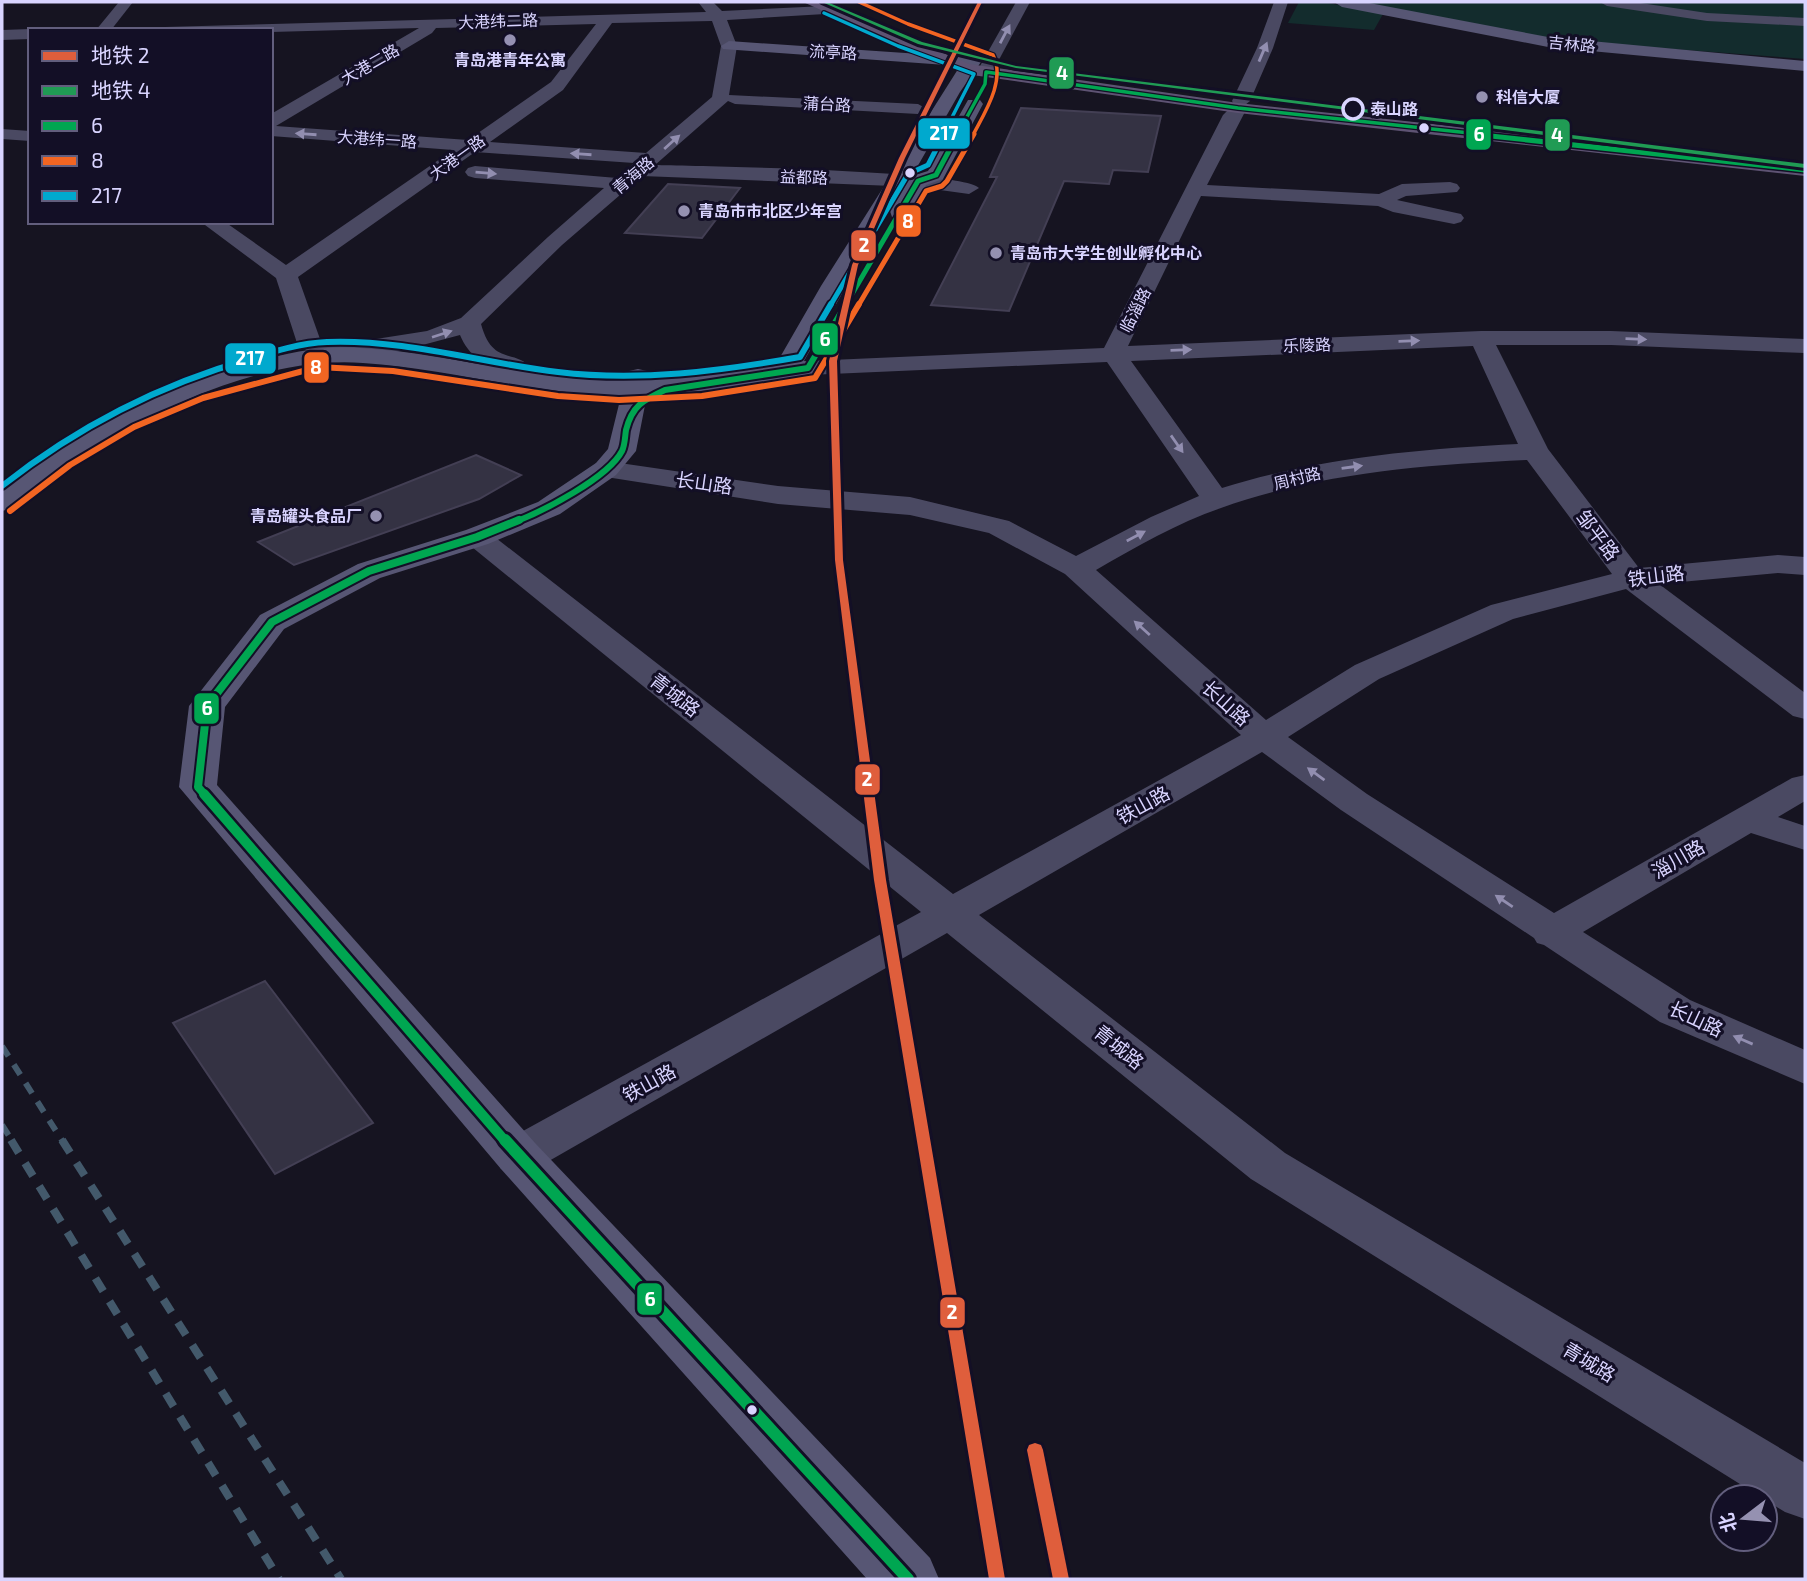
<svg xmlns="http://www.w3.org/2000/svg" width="1807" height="1581" font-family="'Exo 2','Noto Sans SC',sans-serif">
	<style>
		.green { fill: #132c2d }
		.building { fill: #343243; stroke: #433f54; stroke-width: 2 }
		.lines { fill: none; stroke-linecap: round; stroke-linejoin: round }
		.street { fill: #4a4962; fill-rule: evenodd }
		.secondary { fill: #575674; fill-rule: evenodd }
		.primary { fill: #5e5373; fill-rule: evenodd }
		.rail-far1 { stroke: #43596b; stroke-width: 6; stroke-dasharray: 12 10; stroke-linecap: butt }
		.rail { stroke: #43596b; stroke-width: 8; stroke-dasharray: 15 12; stroke-linecap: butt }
		.bus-1-far5-casing { stroke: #130f26; stroke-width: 6 }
		.bus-1-far4-casing { stroke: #130f26; stroke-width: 8 }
		.bus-1-far3-casing { stroke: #130f26; stroke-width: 10 }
		.bus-1-far2-casing { stroke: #130f26; stroke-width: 12 }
		.bus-1-far1-casing { stroke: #130f26; stroke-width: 15 }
		.bus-1-casing { stroke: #130f26; stroke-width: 18 }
		.bus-2-far2-casing { stroke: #130f26; stroke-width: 6 }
		.bus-2-far1-casing { stroke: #130f26; stroke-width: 8 }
		.bus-2-casing { stroke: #130f26; stroke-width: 10 }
		.bus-3-far2-casing { stroke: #130f26; stroke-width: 6 }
		.bus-3-far1-casing { stroke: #130f26; stroke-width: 8 }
		.bus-3-casing { stroke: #130f26; stroke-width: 10 }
		.bus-1-far5 { stroke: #00a651; stroke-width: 3.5 }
		.bus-1-far4 { stroke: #00a651; stroke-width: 5 }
		.bus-1-far3 { stroke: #00a651; stroke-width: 6 }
		.bus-1-far2 { stroke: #00a651; stroke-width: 8 }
		.bus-1-far1 { stroke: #00a651; stroke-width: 10 }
		.bus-1 { stroke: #00a651; stroke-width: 12 }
		.bus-2-far2 { stroke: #f26522; stroke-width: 3.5 }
		.bus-2-far1 { stroke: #f26522; stroke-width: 5 }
		.bus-2 { stroke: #f26522; stroke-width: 6 }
		.bus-3-far2 { stroke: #00a9ce; stroke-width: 3.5 }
		.bus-3-far1 { stroke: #00a9ce; stroke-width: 5 }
		.bus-3 { stroke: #00a9ce; stroke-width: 6 }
		.metro-1-casing { stroke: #130f26; stroke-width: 6 }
		.metro-2-casing { stroke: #130f26; stroke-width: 6 }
		.metro-1 { fill: #df5e3c; fill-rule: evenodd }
		.metro-2 { fill: #209b54; fill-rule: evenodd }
		.oneway { fill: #928eb0 }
		.poi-dot { fill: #9591b1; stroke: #130f26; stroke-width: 2.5 }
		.stop-dot { fill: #130f26; stroke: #d9d4ff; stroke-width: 3.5 }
		.bus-dot { fill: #d9d4ff; stroke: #130f26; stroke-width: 2.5 }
		.labels { text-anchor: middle; stroke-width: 6; stroke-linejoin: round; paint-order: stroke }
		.far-street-label { font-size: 16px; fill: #d9d4ff; stroke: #130f26 }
		.far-poi-label { font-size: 16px; font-weight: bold; fill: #d9d4ff; stroke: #130f26; text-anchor: start }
		.far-stop-label { font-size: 16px; font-weight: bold; fill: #d9d4ff; stroke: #130f26; text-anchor: start }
		.street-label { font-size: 19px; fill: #d9d4ff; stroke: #130f26 }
		.line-badge { stroke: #130f26; stroke-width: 2.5 }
		.badge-label { font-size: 19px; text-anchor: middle; font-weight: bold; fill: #fff }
	</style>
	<rect width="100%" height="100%" fill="#161421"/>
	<g class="green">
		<polygon points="1299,2 1324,2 1383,14 1374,30 1288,23"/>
		<polygon points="1362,2 1805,2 1805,59 1552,40"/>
	</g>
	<g class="building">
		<polygon points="1021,108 1161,116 1148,172 1113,170 1109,184 1064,181 1009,311 931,305 997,177 990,177"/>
		<polygon points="668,184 740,188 702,238 625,233"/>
		<polygon points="476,455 521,475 479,499 294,565 258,542"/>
		<polygon points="265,981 373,1123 275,1174 173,1023"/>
	</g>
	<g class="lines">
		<g class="street">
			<polygon points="119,2 133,2 111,30 96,30"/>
			<path d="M698,2h15l9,9 103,-5 7,4 -7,4 -98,6 10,26 -8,49 189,9 9,5 -9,5 -183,-10 -7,-3 -73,64c40,1 311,5 324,23l-10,6 -51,-7 -276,-11 -80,69 -81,79c12,44 36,23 51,46l-3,5c-28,7 -59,-15 -69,-40l-60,16 -73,10 -9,-2 -21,-16 -21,-65 -75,-56h24l61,43 167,-115 -182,-14v-22l148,-86 -148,4v-2h-108l2,-3 541,-15zM712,21l9,25 -9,51 -66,56 -156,-11 73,-52 49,-67zM596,24l-45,58 -83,58 -192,-14 156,-93 4,-5zM475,152l159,11 -17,15 -142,-12 -7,2 -3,4 3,4 7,2 129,10 -56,49 -87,81 -34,13 -96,15 -11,-7 -22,-62z"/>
			<polygon points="1016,2 1030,2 994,69 982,69 980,66"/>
			<path d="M1274,2h14l-15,46 -23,53 -5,4 2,3 -40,77 172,9 23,-10 48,-2 7,2 3,4 -3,4 -51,4 -9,4 64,14 3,4 -3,4 -7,2 -61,-12 -15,-6 -177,-10 -73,150 353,-15h130l194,8v14l-194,-8h-115l52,104 91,119 139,-13 27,2v18l-27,-2 -119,11 146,109v26l-12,-3 -167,-127 -113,30 -134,60 -91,58 79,57 187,119 238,-135 13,-3v26l-27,16 27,9v24l-54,-17 -168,99 107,68 115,50v34l-145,-62 -116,-77 -7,-2 -3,-5 -193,-128 -79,-58 -283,163 306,238 520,310v56l-20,-7 -534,-333 -304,-246 -412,236 -17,5 -17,-5 -7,-13 7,-13 420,-231 -454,-369 -5,-6 5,-6 10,-3 10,3 466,363 288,-159 -176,-161 -76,-41 -79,-18 -132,-11 -172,-27 -10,-2 -4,-6 4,-6 10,-2 172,25 132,11 99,24 67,35 75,-39 48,-21 -92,-134 -299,13 -9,-2 -3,-5 3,-5 9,-2 296,-13 119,-233 11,-11 -2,-3 25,-53zM1473,346l45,98c-100,5 -200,14 -296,44l-91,-127zM1527,460l85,114 -121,31 -136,60 -89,55 -170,-150c40,-23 81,-47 125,-62 99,-35 202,-43 306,-48z"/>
			<polygon points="1600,2 1634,2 1707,13 1805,18 1805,26 1707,21 1607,6"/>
			<polygon points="30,29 30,39 2,40 2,30"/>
			<polygon points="2,129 30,131 30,141 2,139"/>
		</g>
		<g class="secondary">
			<polygon points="1334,2 1364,2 1548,37 1805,61 1805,71 1548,47 1342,7"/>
			<path d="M729,41l250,17 2,4 -21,30 -48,84 16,-5 40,-71h12l3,4 -40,75 -17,6 -18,32h-16l-2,-6 -12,19 -74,131 13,2 4,5 -4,5 -89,16 -81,6 -11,56 -20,24 -56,39 -72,30 -108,34 -96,51 -59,78 -8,78 318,358 395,415 9,21h-72l-366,-410 -322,-382 10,-81 71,-91 98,-51 108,-34 72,-28 58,-39 12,-14 13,-53c-88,-2 -172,-27 -258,-33 -119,-9 -262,71 -350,145l-11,3v-24c73,-60 157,-101 249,-124 37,-10 72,-18 110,-15 88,5 174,33 263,32l5,-9 9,-2 9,2 4,8 124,-13 46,-80 139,-220 -237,-17 -2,-3z"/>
		</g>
		<polygon class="primary" points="803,2 823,2 969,64 1238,103 1805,164 1805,176 1238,113 965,74"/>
		<g class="rail-far1">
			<polyline points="2,1046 63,1142"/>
			<polyline points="2,1125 13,1142"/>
		</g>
		<g class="rail">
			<polyline points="11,1140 279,1579"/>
			<polyline points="62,1140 341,1579"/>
		</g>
		<defs>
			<polyline id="bus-1-far5" points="957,135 985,84 986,72 1238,108 1488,135"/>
			<g id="bus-1-far4">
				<polyline points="1472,134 1805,170"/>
				<polyline points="845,306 918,181 936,175 958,134"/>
			</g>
			<path id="bus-1-far3" d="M515,522c28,-11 93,-44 107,-71 3,-6 3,-15 4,-21 6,-24 17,-30 39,-40l143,-22 38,-64"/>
			<polyline id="bus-1-far2" points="205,795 198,787 207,706 272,622 369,571 477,537 519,520"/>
			<polyline id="bus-1-far1" points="204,794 506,1142"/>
			<polyline id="bus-1" points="505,1140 908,1579"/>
			<path id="bus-2-far2" d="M859,2l49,22 85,31c13,25 -8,57 -20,80"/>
			<polyline id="bus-2-far1" points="858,306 926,191 942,186 947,181 974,134"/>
			<polyline id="bus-2" points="10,511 70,465 134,427 203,398 318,367 393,371 558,396 619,400 702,396 815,378 859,304"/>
			<polyline id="bus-3-far2" points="824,13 898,46 974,74 943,135"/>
			<polyline id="bus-3-far1" points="830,306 908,174 928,165 944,134"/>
			<path id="bus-3" d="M2,486c75,-59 156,-101 248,-127 25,-8 51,-16 77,-17 78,-3 154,21 231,30 81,10 162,-1 242,-15l31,-53"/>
		</defs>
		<use href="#bus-1-far5" class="bus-1-far5-casing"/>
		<use href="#bus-1-far4" class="bus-1-far4-casing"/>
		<use href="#bus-1-far3" class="bus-1-far3-casing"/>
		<use href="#bus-1-far2" class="bus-1-far2-casing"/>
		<use href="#bus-1-far1" class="bus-1-far1-casing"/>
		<use href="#bus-1" class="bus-1-casing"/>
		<use href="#bus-2-far2" class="bus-2-far2-casing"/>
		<use href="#bus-2-far1" class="bus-2-far1-casing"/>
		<use href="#bus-2" class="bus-2-casing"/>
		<use href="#bus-3-far2" class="bus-3-far2-casing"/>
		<use href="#bus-3-far1" class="bus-3-far1-casing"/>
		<use href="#bus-3" class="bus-3-casing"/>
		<use href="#bus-1-far5" class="bus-1-far5"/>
		<use href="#bus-1-far4" class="bus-1-far4"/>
		<use href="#bus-1-far3" class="bus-1-far3"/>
		<use href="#bus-1-far2" class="bus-1-far2"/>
		<use href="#bus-1-far1" class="bus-1-far1"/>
		<use href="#bus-1" class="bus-1"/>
		<use href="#bus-2-far2" class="bus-2-far2"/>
		<use href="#bus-2-far1" class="bus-2-far1"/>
		<use href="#bus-2" class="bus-2"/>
		<use href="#bus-3-far2" class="bus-3-far2"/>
		<use href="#bus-3-far1" class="bus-3-far1"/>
		<use href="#bus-3" class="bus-3"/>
		<defs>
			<g id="metro-1">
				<polygon points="978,2 982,2 905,158 858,265 837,361 843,560 886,880 1005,1579 989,1579 874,880 835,560 829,361 852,265 899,158"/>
				<polygon points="1035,1443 1041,1445 1043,1450 1069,1579 1053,1579 1027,1450 1029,1445"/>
			</g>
			<polygon id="metro-2" points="822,2 827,2 922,42 1016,66 1805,164 1805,168 1016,68 918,44"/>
		</defs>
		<use href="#metro-1" class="metro-1-casing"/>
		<use href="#metro-2" class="metro-2-casing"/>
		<use href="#metro-1" class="metro-1"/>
		<use href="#metro-2" class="metro-2"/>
	</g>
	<defs><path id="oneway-solid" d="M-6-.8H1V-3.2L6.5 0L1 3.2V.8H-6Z" transform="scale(1.75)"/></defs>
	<g class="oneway">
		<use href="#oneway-solid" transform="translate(1005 34) rotate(-62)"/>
		<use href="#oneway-solid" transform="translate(1263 52) rotate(-67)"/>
		<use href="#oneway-solid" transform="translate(306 134) rotate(-176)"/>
		<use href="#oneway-solid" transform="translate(672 142) rotate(-42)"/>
		<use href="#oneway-solid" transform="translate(581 154) rotate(-176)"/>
		<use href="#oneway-solid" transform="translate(486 173) rotate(5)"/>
		<use href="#oneway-solid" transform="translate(442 334) rotate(-18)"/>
		<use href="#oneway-solid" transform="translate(1636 339) rotate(2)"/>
		<use href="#oneway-solid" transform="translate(1409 341) rotate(-2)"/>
		<use href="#oneway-solid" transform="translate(1181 350) rotate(-2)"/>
		<use href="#oneway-solid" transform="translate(1177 444) rotate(55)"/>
		<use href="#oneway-solid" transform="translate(1352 467) rotate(-8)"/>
		<use href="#oneway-solid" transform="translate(1136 536) rotate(-28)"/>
		<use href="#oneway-solid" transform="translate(1142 628) rotate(-138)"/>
		<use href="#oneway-solid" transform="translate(1316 774) rotate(-144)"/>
		<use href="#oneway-solid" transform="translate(1504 901) rotate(-146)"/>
		<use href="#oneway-solid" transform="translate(1743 1040) rotate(-157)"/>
	</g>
	<g class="poi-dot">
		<circle cx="510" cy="40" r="7"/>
		<circle cx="1482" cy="97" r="7"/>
		<circle cx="684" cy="211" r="7"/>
		<circle cx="996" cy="253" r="7"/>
		<circle cx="376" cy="516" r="7"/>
	</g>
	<circle class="stop-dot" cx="1353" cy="109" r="10"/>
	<g class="bus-dot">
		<circle cx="1424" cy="128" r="6"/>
		<circle cx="910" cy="173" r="6"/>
		<circle cx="752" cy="1410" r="6"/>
	</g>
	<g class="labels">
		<g class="far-street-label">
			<text transform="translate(498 21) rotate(-2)" y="6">大港纬二路</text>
			<text transform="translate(1572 44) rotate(6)" y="6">吉林路</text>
			<text transform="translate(833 52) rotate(3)" y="6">流亭路</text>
			<text transform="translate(370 64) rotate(-30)" y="6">大港二路</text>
			<text transform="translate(827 104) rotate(3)" y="6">蒲台路</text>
			<text transform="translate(377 139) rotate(4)" y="6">大港纬一路</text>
			<text transform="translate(457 157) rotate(-36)" y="6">大港一路</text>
			<text transform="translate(633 175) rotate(-40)" y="6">青海路</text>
			<text transform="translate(804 177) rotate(2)" y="6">益都路</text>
			<text transform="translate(1135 310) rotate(-63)" y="6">临淄路</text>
			<text transform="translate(1307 345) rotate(-2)" y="6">乐陵路</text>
			<text transform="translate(1297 478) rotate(-14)" y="6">周村路</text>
		</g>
		<g class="far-poi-label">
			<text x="510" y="66" text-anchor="middle">青岛港青年公寓</text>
			<text x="1496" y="103">科信大厦</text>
			<text x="698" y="217">青岛市市北区少年宫</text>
			<text x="1010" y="259">青岛市大学生创业孵化中心</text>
			<text x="362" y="522" text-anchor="end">青岛罐头食品厂</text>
		</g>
		<g class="far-stop-label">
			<text x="1370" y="115">泰山路</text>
		</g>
		<g class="street-label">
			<text transform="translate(704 483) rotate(8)" y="7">长山路</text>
			<text transform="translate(1598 535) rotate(53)" y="7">邹平路</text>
			<text transform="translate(1656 576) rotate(-7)" y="7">铁山路</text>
			<text transform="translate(675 695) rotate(38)" y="7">青城路</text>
			<text transform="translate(1226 703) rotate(42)" y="7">长山路</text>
			<text transform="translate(1143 805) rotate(-29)" y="7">铁山路</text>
			<text transform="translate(1678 859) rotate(-30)" y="7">淄川路</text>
			<text transform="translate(1696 1019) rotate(25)" y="7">长山路</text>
			<text transform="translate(1119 1047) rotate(39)" y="7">青城路</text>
			<text transform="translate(649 1083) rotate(-29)" y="7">铁山路</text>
			<text transform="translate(1589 1362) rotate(31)" y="7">青城路</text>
		</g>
	</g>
	<g class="line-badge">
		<rect x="1048" y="56" width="27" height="34" rx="7" fill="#209b54"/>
		<rect x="917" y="117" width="54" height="33" rx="7" fill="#00a9ce"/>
		<rect x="1465" y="118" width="27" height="33" rx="7" fill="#00a651"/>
		<rect x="1544" y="118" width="27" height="34" rx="7" fill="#209b54"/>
		<rect x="895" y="204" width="27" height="34" rx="7" fill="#f26522"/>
		<rect x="850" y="229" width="27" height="33" rx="7" fill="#df5e3c"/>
		<rect x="811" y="322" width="28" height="34" rx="7" fill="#00a651"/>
		<rect x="224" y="342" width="53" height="33" rx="7" fill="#00a9ce"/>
		<rect x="303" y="351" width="27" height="33" rx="7" fill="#f26522"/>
		<rect x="193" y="692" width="27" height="33" rx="7" fill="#00a651"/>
		<rect x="854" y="763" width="27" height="33" rx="7" fill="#df5e3c"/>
		<rect x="636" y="1282" width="27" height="34" rx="7" fill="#00a651"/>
		<rect x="939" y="1296" width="27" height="33" rx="7" fill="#df5e3c"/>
	</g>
	<g class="badge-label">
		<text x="1062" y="80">4</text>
		<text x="944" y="140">217</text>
		<text x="1479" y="141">6</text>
		<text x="1557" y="142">4</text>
		<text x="908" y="228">8</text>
		<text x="864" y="252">2</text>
		<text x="825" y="346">6</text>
		<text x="250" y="365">217</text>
		<text x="316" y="374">8</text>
		<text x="207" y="715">6</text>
		<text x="867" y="786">2</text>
		<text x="650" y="1306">6</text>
		<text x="952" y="1319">2</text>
	</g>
	<rect width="1807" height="1581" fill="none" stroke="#d9d4ff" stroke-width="7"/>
	<rect x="28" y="28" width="245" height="196" fill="#130f26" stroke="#625e7d" stroke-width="2"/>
	<rect x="42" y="51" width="35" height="10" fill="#df5e3c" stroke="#625e7d" stroke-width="2"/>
	<text x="91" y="63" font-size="21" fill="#d9d4ff">地铁 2</text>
	<rect x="42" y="86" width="35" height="10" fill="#209b54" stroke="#625e7d" stroke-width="2"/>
	<text x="91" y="98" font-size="21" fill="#d9d4ff">地铁 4</text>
	<rect x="42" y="121" width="35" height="10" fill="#00a651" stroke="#625e7d" stroke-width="2"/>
	<text x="91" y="133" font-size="21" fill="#d9d4ff">6</text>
	<rect x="42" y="156" width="35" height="10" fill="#f26522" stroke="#625e7d" stroke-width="2"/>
	<text x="91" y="168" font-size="21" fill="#d9d4ff">8</text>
	<rect x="42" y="191" width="35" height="10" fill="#00a9ce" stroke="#625e7d" stroke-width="2"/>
	<text x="91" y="203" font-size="21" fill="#d9d4ff">217</text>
	<g transform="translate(1744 1518) rotate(254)"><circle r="33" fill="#130f26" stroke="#625e7d" stroke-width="2"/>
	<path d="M0-5L12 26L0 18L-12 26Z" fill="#9591b1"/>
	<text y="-10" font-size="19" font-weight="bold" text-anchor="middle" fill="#d9d4ff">北</text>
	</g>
</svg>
